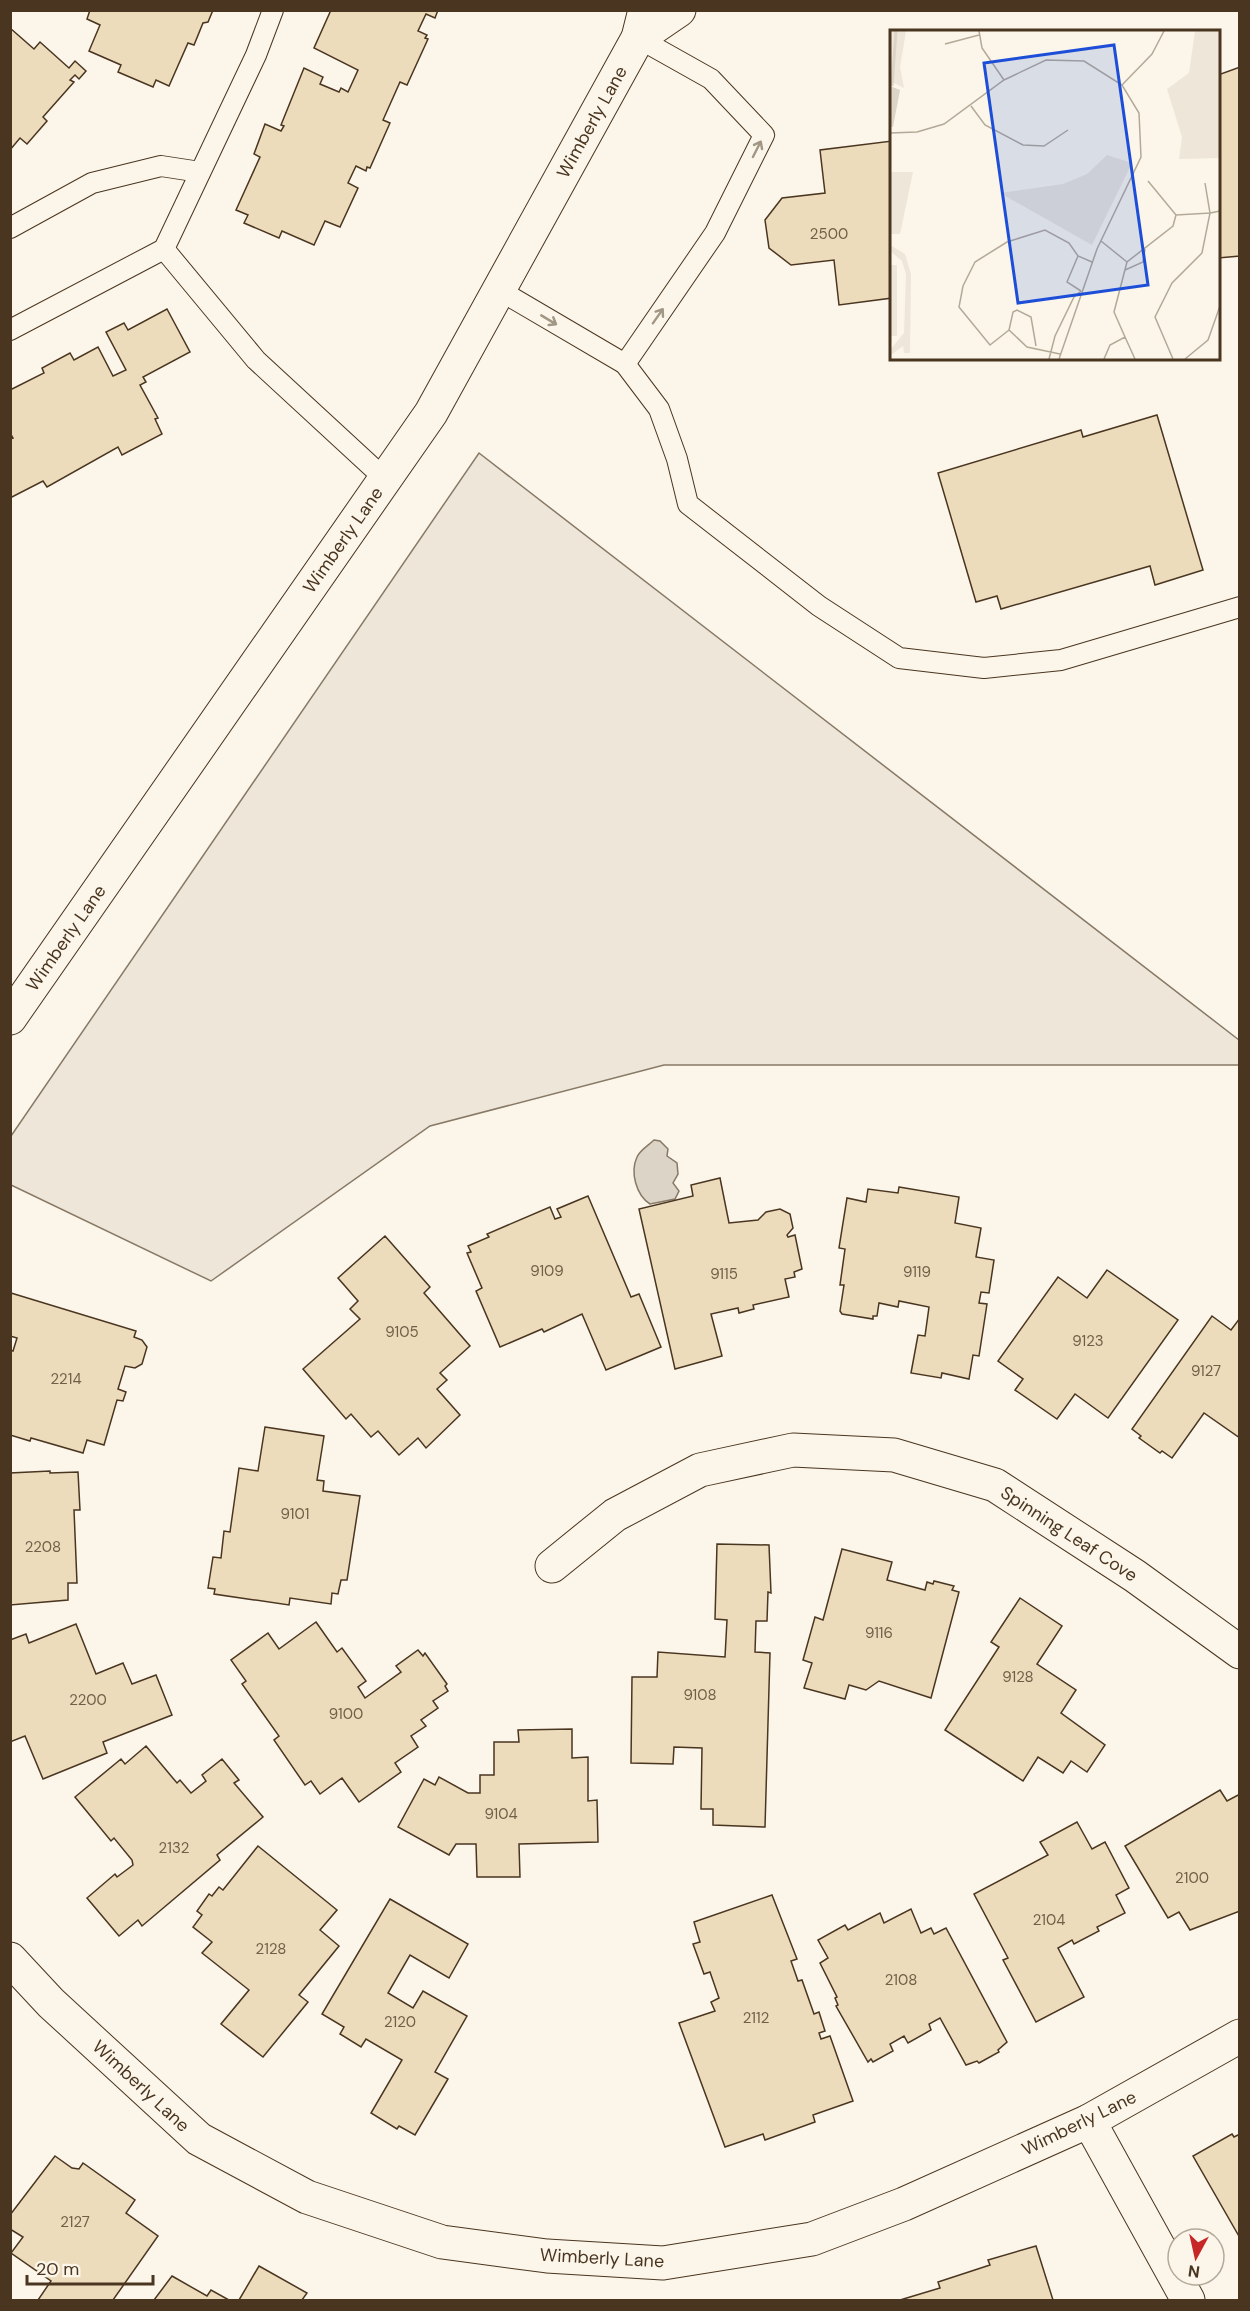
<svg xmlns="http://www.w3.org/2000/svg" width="1250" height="2311" font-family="'DM Sans',sans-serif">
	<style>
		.green { fill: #ede6d9; stroke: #887966; stroke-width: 1.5 }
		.water { fill: #dcd4c6; stroke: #887966; stroke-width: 1.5 }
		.building { fill: #ecdcbc; stroke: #4a3520; stroke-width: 1.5 }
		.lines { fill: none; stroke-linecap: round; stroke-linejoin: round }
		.service-casing { stroke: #4a3520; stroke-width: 22 }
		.minor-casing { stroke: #4a3520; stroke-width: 35 }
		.service { stroke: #fbf6e9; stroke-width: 20 }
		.minor { stroke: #fbf6e9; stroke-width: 33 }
		.oneway { stroke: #a29684 }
		.labels { text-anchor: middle; stroke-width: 4.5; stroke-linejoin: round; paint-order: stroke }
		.number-label { font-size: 15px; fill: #725f47 }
		.street-label { font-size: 18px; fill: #4a3520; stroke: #fbf6e9 }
		.inset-river { fill: none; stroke: #dcd4c6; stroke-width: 3 }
		.inset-road { fill: none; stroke: #b4a999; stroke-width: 1.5 }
		.view { fill: #1d4ed8; fill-opacity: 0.15; stroke: #1d4ed8; stroke-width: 3 }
		.inset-edge { fill: none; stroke: #4a3520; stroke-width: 3 }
	</style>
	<rect width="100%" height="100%" fill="#fbf6e9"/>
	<polygon class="green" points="479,453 1239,1040 1239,1065 664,1065 430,1126 211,1281 11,1185 11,1136"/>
	<path class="water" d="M654,1140l6,1 8,8 -1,7 10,7 1,11 -5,9 6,8 -4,8 -25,5c-14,-9 -20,-32 -13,-47 3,-7 12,-12 17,-17z"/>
	<g class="building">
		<polygon points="90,10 213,10 208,22 203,23 194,45 188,43 169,86 156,80 153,87 118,72 121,65 89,51 100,25 87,19"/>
		<polygon points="331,10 438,10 435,18 426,14 418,31 427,35 425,38 428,39 407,85 400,82 383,120 390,123 370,168 367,167 366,171 356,166 348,183 358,188 340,227 325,221 314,245 282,231 279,238 244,223 248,215 236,210 260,157 254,154 265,124 281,131 284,126 281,125 304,68 323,77 320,84 339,92 341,88 348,92 358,70 314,48"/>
		<polygon points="10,28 34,49 40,42 69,68 75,61 86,71 79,79 75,75 70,80 74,82 43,117 47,121 27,144 20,138 10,150"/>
		<polygon points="1240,67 1240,256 1218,258 1218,75"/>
		<polygon points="892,141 892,298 839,305 834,260 791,265 769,248 765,220 782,198 825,193 820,150"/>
		<polygon points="167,309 190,352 143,377 146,382 140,385 158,418 155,419 162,434 122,455 118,447 47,487 43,481 10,498 10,439 13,438 10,433 10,390 44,373 42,368 70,353 74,360 98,347 113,376 126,370 106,332 124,323 128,330"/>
		<polygon points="1157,415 1203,570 1155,585 1150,566 1001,609 997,596 976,602 938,473 1081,430 1083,437"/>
		<polygon points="720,1178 729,1223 758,1220 766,1212 780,1209 790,1214 793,1228 787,1235 788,1237 795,1235 802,1269 794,1272 795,1277 785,1279 789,1297 753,1305 754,1309 739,1313 738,1308 711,1314 722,1356 675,1369 639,1209 693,1196 691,1185"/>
		<polygon points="899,1187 959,1197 955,1223 981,1228 976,1257 994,1260 989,1293 981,1292 979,1303 987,1304 979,1356 973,1355 969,1379 942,1373 941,1378 911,1373 918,1335 925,1336 929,1307 899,1301 898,1307 879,1303 877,1316 873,1316 873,1319 842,1314 840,1311 844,1285 840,1285 845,1249 839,1248 847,1198 866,1202 868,1189 898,1193"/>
		<polygon points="588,1196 631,1297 639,1294 661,1347 606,1370 582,1314 544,1332 542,1329 500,1347 476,1291 482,1288 467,1253 471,1252 468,1246 489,1237 487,1234 550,1207 555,1219 561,1217 557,1209"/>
		<polygon points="385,1236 430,1287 424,1293 470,1346 440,1373 447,1380 437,1389 460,1415 426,1448 418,1438 399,1455 378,1431 371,1437 351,1414 346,1419 303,1369 360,1319 350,1309 358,1301 338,1278"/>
		<polygon points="1107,1270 1178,1320 1108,1418 1075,1394 1057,1419 1015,1390 1023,1379 998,1361 1058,1277 1087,1298"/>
		<polygon points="11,1293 136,1331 134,1337 142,1340 147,1347 142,1364 135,1368 125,1366 118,1389 126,1392 123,1401 117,1400 104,1445 87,1440 83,1453 31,1438 30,1441 10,1435 10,1350 13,1351 17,1338 10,1336"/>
		<polygon points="1212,1316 1231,1330 1240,1318 1240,1438 1204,1413 1172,1458 1162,1451 1160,1453 1139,1438 1141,1436 1132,1429"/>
		<polygon points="265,1427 324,1436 317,1480 324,1481 323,1491 360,1496 347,1580 341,1580 338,1594 332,1593 331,1604 290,1598 289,1605 214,1594 215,1589 208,1588 213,1557 221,1558 224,1531 230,1532 239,1468 258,1471"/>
		<polygon points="50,1471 50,1473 78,1472 80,1510 74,1510 77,1583 68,1583 68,1600 10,1605 10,1473"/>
		<polygon points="717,1544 769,1545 771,1593 768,1592 767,1621 756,1621 755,1652 770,1653 765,1827 713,1825 713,1809 701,1809 702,1748 674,1747 673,1764 631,1763 632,1677 657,1677 658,1652 725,1657 727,1620 715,1619"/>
		<polygon points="842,1549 892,1562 887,1580 925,1590 927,1582 933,1584 934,1581 954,1586 952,1590 959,1592 931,1698 879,1681 866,1690 849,1685 845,1699 804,1688 812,1663 803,1660 815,1617 823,1620"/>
		<polygon points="1020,1598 1062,1626 1037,1664 1076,1690 1061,1713 1105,1745 1087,1772 1071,1761 1063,1773 1038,1757 1023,1781 945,1730 999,1647 991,1642"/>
		<polygon points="316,1622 337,1652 342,1648 366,1681 358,1687 365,1698 401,1672 396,1666 418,1650 423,1656 425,1653 447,1684 445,1686 448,1691 433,1701 438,1708 421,1720 426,1726 411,1736 418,1747 395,1763 401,1772 359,1802 342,1778 320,1794 311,1781 305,1785 274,1740 279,1736 242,1684 246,1681 231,1660 268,1633 279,1649"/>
		<polygon points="76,1624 96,1674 123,1663 132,1684 156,1675 172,1715 103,1742 107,1753 43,1779 25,1736 10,1742 10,1640 26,1634 29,1643"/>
		<polygon points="572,1729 572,1758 588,1757 588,1801 597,1800 598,1842 519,1844 520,1877 477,1877 476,1844 456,1844 449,1855 398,1827 424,1779 435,1785 439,1777 468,1793 480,1793 480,1775 494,1775 494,1742 519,1742 518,1730"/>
		<polygon points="146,1746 177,1783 180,1780 191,1793 206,1781 202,1775 222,1759 239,1780 234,1783 263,1817 217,1855 220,1860 142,1926 138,1920 119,1936 87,1898 115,1874 117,1877 133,1865 132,1860 114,1838 111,1841 75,1797 121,1759 125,1764"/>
		<polygon points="1220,1790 1227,1801 1240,1794 1240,1911 1190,1930 1179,1912 1168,1918 1125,1846"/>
		<polygon points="1077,1822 1092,1849 1105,1842 1129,1888 1116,1895 1125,1913 1097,1927 1099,1931 1074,1944 1072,1940 1058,1948 1084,1997 1036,2022 1003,1960 1008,1958 974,1894 1048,1855 1040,1842"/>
		<polygon points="258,1846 337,1910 320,1930 339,1946 299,1995 308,2002 263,2057 221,2024 249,1990 202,1953 212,1942 193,1927 202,1915 197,1911 209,1894 212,1896 219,1887 223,1890"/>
		<polygon points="772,1895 797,1959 791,1961 798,1981 802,1980 814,2014 819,2012 825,2031 819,2033 821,2039 830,2036 853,2101 813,2115 815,2122 765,2140 763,2134 725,2147 679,2023 715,2011 711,2002 719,1998 710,1972 704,1974 693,1944 700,1942 694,1922"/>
		<polygon points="390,1899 468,1944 449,1978 410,1955 388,1993 413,2008 423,1991 467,2016 435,2072 448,2079 415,2135 399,2126 397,2129 371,2113 402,2060 366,2039 361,2047 340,2034 344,2027 322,2014"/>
		<polygon points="911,1909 921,1933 931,1928 934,1934 946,1928 1007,2042 998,2050 999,2052 979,2063 977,2061 966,2065 940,2018 929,2024 931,2030 908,2043 904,2036 890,2044 893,2051 873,2062 871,2059 868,2062 836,2006 838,2005 835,1998 837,1997 820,1963 828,1958 818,1940 845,1925 848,1930 880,1913 884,1923"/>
		<polygon points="1232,2134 1234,2137 1240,2134 1240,2238 1193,2156"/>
		<polygon points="55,2156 72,2168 79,2169 83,2163 135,2200 126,2213 158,2236 113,2300 38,2300 51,2281 11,2253 23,2237 10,2229 10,2215"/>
		<polygon points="1036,2246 1053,2300 900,2300 940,2288 938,2282 990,2265 988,2260"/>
		<polygon points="259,2266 307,2293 302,2300 239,2300"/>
		<polygon points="172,2276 207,2296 211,2290 229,2300 154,2300"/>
	</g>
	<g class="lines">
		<defs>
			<g id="service">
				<polyline points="10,228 92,183 161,166 200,172"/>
				<polyline points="164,249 256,360 385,479"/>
				<polyline points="499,290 625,364 659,409 677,459 688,504 819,606 899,658 984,668 1061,660 1240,607"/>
				<polyline points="10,330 164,249 256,55 273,10"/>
				<polyline points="625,364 715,233 764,135 711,79 638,38"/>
			</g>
			<g id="minor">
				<polyline points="638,38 679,10"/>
				<polyline points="10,1018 431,413 638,38 645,10"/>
				<polyline points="552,1566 615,1515 700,1470 793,1450 894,1455 995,1485 1135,1576 1240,1652"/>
				<polyline points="10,1959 51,2003 199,2139 307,2197 442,2242 547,2256 663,2263 812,2239 904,2204 1089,2121 1240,2036"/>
				<polyline points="1089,2121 1188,2300"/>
			</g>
		</defs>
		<use href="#service" class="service-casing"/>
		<use href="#minor" class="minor-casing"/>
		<use href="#service" class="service"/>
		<use href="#minor" class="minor"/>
	</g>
	<defs><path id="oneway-shaft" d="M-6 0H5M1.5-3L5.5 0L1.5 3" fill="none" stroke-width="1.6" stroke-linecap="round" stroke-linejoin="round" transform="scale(1.5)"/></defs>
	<g class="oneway">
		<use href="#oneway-shaft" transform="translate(757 149) rotate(-63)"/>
		<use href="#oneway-shaft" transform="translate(658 316) rotate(-55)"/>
		<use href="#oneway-shaft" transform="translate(549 320) rotate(31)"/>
	</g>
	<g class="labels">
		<g class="number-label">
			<text x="829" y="239">2500</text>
			<text x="547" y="1276">9109</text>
			<text x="917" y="1277">9119</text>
			<text x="724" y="1279">9115</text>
			<text x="402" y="1337">9105</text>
			<text x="1088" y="1346">9123</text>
			<text x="1206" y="1376">9127</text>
			<text x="66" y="1384">2214</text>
			<text x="295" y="1519">9101</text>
			<text x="43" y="1552">2208</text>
			<text x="879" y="1638">9116</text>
			<text x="1018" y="1682">9128</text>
			<text x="700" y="1700">9108</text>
			<text x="88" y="1705">2200</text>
			<text x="346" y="1719">9100</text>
			<text x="501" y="1819">9104</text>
			<text x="174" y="1853">2132</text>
			<text x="1192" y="1883">2100</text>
			<text x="1049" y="1925">2104</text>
			<text x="271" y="1954">2128</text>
			<text x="901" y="1985">2108</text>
			<text x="756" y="2023">2112</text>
			<text x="400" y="2027">2120</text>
			<text x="75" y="2227">2127</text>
		</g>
		<g class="street-label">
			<text transform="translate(592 122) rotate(-61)" y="6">Wimberly Lane</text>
			<text transform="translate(343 540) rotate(-55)" y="6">Wimberly Lane</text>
			<text transform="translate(66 938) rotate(-55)" y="6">Wimberly Lane</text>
			<text transform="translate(1069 1534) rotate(33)" y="6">Spinning Leaf Cove</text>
			<text transform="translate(141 2086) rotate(43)" y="6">Wimberly Lane</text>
			<text transform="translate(1079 2123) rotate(-26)" y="6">Wimberly Lane</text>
			<text transform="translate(602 2258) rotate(3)" y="6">Wimberly Lane</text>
		</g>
	</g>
	<g transform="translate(890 30)">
		<rect width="330" height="330" fill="#fbf6e9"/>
		<path d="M0,1h16l-6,36 4,21 -14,-7zM305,1h25v127l-41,1 3,-22 -15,-48 22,-16zM217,125l25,8 -40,82 -92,-52 63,-9 24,-10zM0,142h23l-13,62h-10zM0,215l15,9 6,20 -1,79h-6l-1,-7 -13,10v-6l14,-17 2,-59 -4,-13 -12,-10zM0,235h7v71h-7z" fill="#ede6d9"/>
		<path d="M0,56l10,4 -7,37 -3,-1z" fill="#dcd4c6"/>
		<path class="inset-river" d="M2,56l4,-55"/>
		<path class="inset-road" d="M89,1l3,17 22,32M55,14l34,-9M232,55l30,-31 12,-23M81,76l14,19 38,20 21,1 24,-16M0,103l27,-1 27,-8 60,-44 42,-20 38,1 38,24 17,28 2,44 -44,92 -38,110M258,151l28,34 34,-2 -8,40 -30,30 -17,34 18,42M315,153l5,30 10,-2M211,211l26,21M188,226l-11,26 14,9M235,240l18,-8 2,-13M119,300l-19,15 -31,-38 4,-21 12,-24 32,-20 38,-12 24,13 9,13 14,6M235,307l-11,-25 13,-50 46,-36 3,-11M146,316l-5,-29 -14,-7 -4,2 -4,18 18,17 33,7M159,329l6,-23 19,-39 7,-6M214,329l6,-14 15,-8 10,22M295,329l23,-19 12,-34"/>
		<path class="view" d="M224,15l34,240 -130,18 -34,-240z"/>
		<rect width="330" height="330" class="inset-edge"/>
	</g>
	<rect width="1250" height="2311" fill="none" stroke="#4a3520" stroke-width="24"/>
	<g transform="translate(1196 2257) rotate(188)"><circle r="28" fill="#fbf6e9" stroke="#b4a999" stroke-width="1.5"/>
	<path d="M0-4.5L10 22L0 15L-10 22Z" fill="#c62828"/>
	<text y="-9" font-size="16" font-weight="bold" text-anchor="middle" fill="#4a3520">N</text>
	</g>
	<path d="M27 2275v9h126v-9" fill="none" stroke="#4a3520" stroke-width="3"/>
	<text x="36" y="2275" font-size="18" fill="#4a3520" stroke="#fbf6e9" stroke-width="4.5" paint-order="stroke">20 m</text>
</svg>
